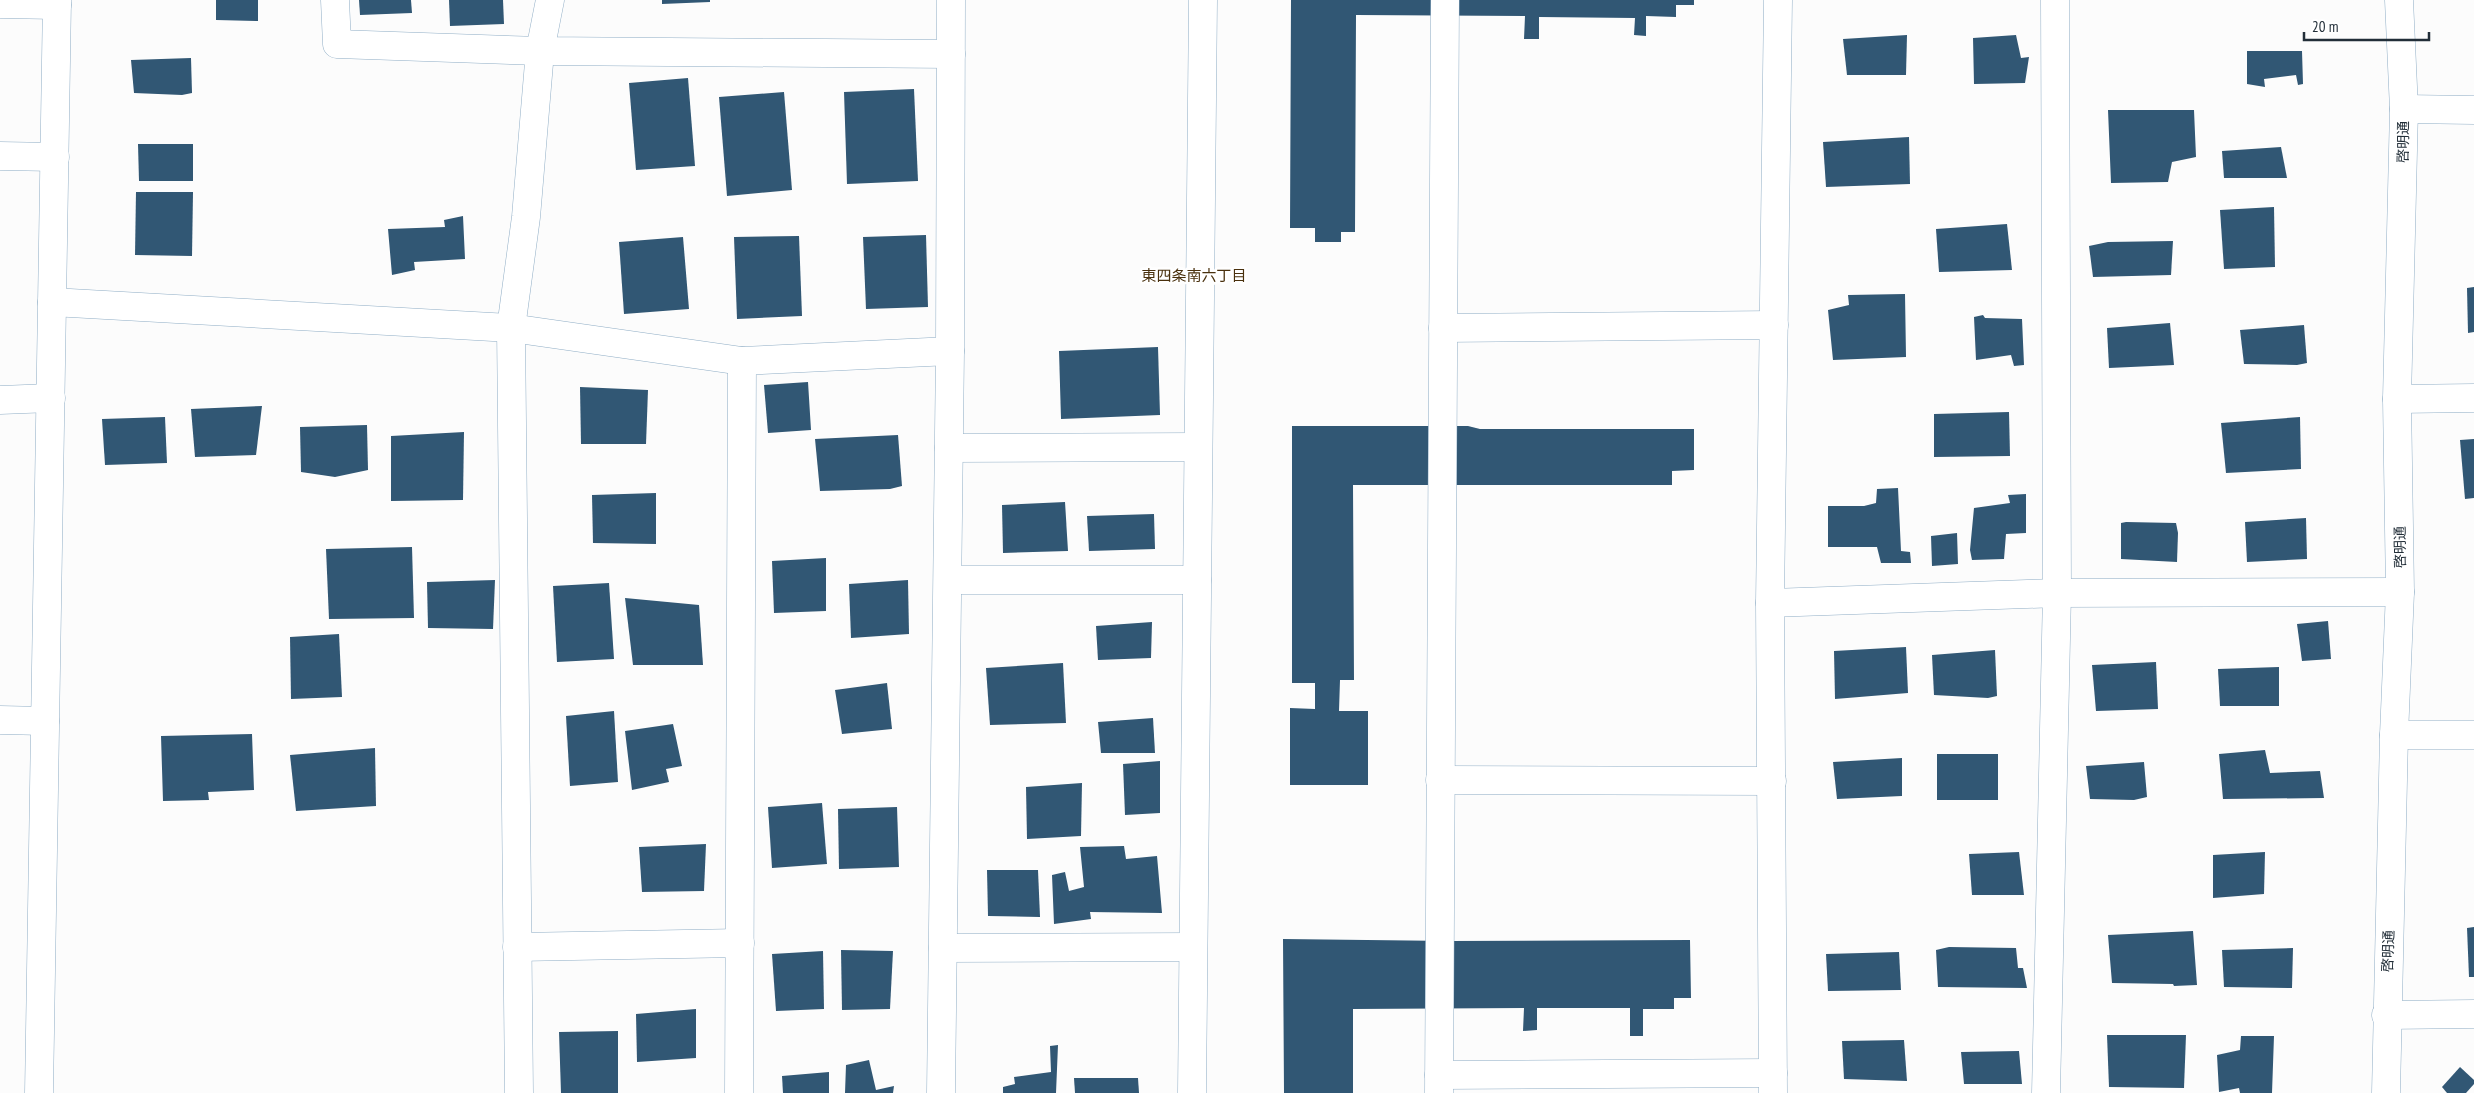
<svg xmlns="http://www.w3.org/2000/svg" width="2474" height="1093" font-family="'PT Sans Narrow','Noto Sans JP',sans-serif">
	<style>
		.building { fill: #315774 }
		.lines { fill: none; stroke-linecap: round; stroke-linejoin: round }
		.minor-casing { stroke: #90aec6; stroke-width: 29 }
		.minor { stroke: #fff; stroke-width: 28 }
		.labels { text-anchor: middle; stroke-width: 5; stroke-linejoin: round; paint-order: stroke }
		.street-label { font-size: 14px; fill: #222e38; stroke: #fff }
		.neighbourhood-label { font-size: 15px; fill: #49300d; stroke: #fff }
	</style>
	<rect width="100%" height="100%" fill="#fcfcfc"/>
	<g class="building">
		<polygon points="216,0 258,0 258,21 216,20"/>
		<polygon points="359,0 411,0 412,13 360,15"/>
		<polygon points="449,0 503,0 504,24 450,26"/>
		<polygon points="662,0 710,0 710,2 662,4"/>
		<polygon points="1291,0 1694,0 1694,5 1676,5 1676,17 1646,16 1646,36 1634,35 1635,18 1539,17 1539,39 1524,39 1525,16 1356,15 1355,232 1341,232 1341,242 1315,242 1315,228 1290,228"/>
		<polygon points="1907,35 1906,75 1847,75 1843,39"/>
		<polygon points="2016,35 2021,58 2029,57 2025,83 1974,84 1973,38"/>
		<polygon points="2247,51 2302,51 2303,84 2298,85 2296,75 2264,79 2265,87 2247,84"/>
		<polygon points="191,58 192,93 182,95 134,93 131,60"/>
		<polygon points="688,78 695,166 636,170 629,83"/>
		<polygon points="914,89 918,181 847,184 844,92"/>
		<polygon points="784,92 792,190 727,196 719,97"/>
		<polygon points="2108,110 2194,110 2196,157 2172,162 2168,182 2111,183"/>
		<polygon points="1909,137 1910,184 1826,187 1823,142"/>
		<polygon points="138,144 193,144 193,181 139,181"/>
		<polygon points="2281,147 2287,178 2224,178 2222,151"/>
		<polygon points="136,192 193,192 192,256 135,255"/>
		<polygon points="2274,207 2275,267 2224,269 2220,210"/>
		<polygon points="463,216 465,259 414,262 415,270 392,275 388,229 445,227 444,220"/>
		<polygon points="2007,224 2012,270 1939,272 1936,229"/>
		<polygon points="926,235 928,307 866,309 863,237"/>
		<polygon points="799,236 802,316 737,319 734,237"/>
		<polygon points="683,237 689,309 624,314 619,242"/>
		<polygon points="2173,241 2171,275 2093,277 2089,246 2108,242"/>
		<polygon points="2474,287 2474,332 2468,333 2467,288"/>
		<polygon points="1905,294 1906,357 1833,360 1828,310 1849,305 1848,295"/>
		<polygon points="1983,315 1985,318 2022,319 2024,365 2014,366 2011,355 1976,360 1974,317"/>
		<polygon points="2170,323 2174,365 2109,368 2107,328"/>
		<polygon points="2304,325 2307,363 2297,365 2244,364 2240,330"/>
		<polygon points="1158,347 1160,415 1061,419 1059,351"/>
		<polygon points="808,382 811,430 768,433 764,385"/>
		<polygon points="580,387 648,390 646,444 581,444"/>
		<polygon points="262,406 256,455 195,457 191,409"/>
		<polygon points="2009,412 2010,456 1934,457 1934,414"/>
		<polygon points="165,417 167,463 105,465 102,419"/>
		<polygon points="2300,417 2301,469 2226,473 2221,423"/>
		<polygon points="367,425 368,470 335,477 301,472 300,427"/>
		<polygon points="1292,426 1468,426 1480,429 1694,429 1694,470 1672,471 1672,485 1353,485 1354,680 1340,680 1339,711 1368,711 1368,785 1290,785 1290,708 1315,709 1315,683 1292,683"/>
		<polygon points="464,432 463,500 391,501 391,436"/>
		<polygon points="898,435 902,486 890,489 820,491 815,439"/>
		<polygon points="2474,439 2474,498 2465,499 2460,440"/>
		<polygon points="1898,488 1901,551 1910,552 1911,563 1881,563 1877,547 1828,547 1828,506 1864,506 1876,503 1877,489"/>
		<polygon points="656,493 656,544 593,543 592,495"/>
		<polygon points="2026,494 2026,533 2006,534 2004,559 1972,560 1970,550 1974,508 2010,503 2008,495"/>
		<polygon points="1065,502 1068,551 1003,553 1002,505"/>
		<polygon points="1154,514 1155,549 1089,551 1087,516"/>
		<polygon points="2306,518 2307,559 2247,562 2245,522"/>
		<polygon points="2126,522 2176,523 2178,533 2177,562 2121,559 2121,523"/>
		<polygon points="1957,533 1958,564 1932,566 1931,536"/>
		<polygon points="412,547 414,618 329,619 326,549"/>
		<polygon points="826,558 826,611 774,613 772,561"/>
		<polygon points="495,580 493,629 428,628 427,582"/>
		<polygon points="908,580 909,634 851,638 849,584"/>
		<polygon points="609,583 614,659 557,662 553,586"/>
		<polygon points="625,598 699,605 703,665 633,665"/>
		<polygon points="2328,621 2331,659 2302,661 2297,624"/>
		<polygon points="1152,622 1151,658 1098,660 1096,626"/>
		<polygon points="339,634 342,697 291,699 290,637"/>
		<polygon points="1906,647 1908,693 1835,699 1834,651"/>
		<polygon points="1995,650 1997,696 1988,698 1934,695 1932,655"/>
		<polygon points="2156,662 2158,709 2096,711 2092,665"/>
		<polygon points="1063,663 1066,723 990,725 986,668"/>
		<polygon points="2279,667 2279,706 2220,706 2218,669"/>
		<polygon points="887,683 892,729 842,734 835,690"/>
		<polygon points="614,711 618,782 570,786 566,716"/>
		<polygon points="1153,718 1155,753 1101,753 1098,722"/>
		<polygon points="673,724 682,766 666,769 669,782 632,790 625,731"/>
		<polygon points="252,734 254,790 208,792 209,800 163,801 161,736"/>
		<polygon points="375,748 376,806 296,811 290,755"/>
		<polygon points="2265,750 2270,773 2320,771 2324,798 2223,799 2219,754"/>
		<rect x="1937" y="754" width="61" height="46"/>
		<polygon points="1902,758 1902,796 1837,799 1833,762"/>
		<polygon points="1160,761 1160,813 1125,815 1123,764"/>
		<polygon points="2144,762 2147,797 2134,800 2090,799 2086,766"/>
		<polygon points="1082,783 1081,836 1027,839 1026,787"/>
		<polygon points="822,803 827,864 772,868 768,807"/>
		<polygon points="897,807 899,867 839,869 838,809"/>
		<polygon points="706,844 704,891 642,892 639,847"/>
		<polygon points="1124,846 1126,859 1157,856 1162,913 1090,912 1091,919 1054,924 1052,875 1065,872 1069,891 1084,887 1080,847"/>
		<polygon points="2019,852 2024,895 1972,895 1969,854"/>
		<polygon points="2265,852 2264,894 2213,898 2213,855"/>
		<polygon points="987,870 1038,870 1040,917 988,916"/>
		<polygon points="2474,927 2474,977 2469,977 2467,928"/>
		<polygon points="2193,931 2197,985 2174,986 2173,984 2112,983 2108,935"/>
		<polygon points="1283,939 1450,941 1690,940 1691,998 1674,998 1674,1009 1643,1009 1643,1036 1630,1036 1630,1008 1537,1008 1537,1030 1523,1031 1524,1008 1353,1009 1353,1093 1284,1093"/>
		<polygon points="1949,947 2016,948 2018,968 2023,968 2027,988 1938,987 1936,950"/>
		<polygon points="2293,948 2292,988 2224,987 2222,950"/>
		<polygon points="841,950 893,951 890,1009 842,1010"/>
		<polygon points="823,951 824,1009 776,1011 772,954"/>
		<polygon points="1899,952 1901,990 1828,991 1826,954"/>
		<polygon points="696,1009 696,1058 637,1062 636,1014"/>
		<polygon points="618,1031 618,1093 561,1093 559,1032"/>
		<polygon points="2107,1035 2186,1035 2184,1088 2109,1087"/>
		<polygon points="2241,1036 2274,1036 2272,1093 2240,1093 2239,1088 2219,1092 2217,1055 2240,1050"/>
		<polygon points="1904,1040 1907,1081 1844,1079 1842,1041"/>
		<polygon points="1058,1045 1056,1093 1003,1093 1003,1087 1015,1084 1014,1077 1051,1072 1050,1046"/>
		<polygon points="2019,1051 2022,1084 1964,1084 1961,1052"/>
		<polygon points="869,1060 876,1090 894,1086 893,1093 845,1093 846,1065"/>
		<polygon points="2460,1067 2474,1080 2474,1084 2466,1093 2447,1093 2442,1087"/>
		<polygon points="829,1072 829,1093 783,1093 782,1076"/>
		<polygon points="1074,1078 1138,1078 1139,1093 1075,1093"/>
	</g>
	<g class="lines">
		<defs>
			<g id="minor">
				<polyline points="335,0 337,44 540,51 951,54"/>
				<polyline points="0,4 57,5"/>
				<polyline points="2404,109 2474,110"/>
				<polyline points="0,156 55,157"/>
				<polyline points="52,302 511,328 742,361 950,351"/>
				<polyline points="1443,328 1774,325"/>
				<polyline points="2397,399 2474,398"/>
				<polyline points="0,400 51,398"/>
				<polyline points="949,448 1198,447"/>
				<polyline points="948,580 1197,580"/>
				<polyline points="1770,603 2057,593 2400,592"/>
				<polyline points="0,720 45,721"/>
				<polyline points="2394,735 2474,735"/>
				<polyline points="1440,780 1772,781"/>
				<polyline points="517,947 740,943"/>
				<polyline points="943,948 1193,947"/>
				<polyline points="2386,1015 2474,1014"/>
				<polyline points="1439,1075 1773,1073"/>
				<polyline points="39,1093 57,0"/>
				<polyline points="519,1093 511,328 526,217 540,51 550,0"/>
				<polyline points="739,1093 742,361"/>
				<polyline points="941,1093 950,351 951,0"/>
				<polyline points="1192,1093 1203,0"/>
				<polyline points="1439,1093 1445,0"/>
				<polyline points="1773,1093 1770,603 1778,0"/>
				<polyline points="2046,1093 2057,593 2055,0"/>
				<polyline points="2386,1093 2394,735 2400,592 2397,399 2404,109 2399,0"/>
			</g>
		</defs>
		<use href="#minor" class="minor-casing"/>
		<use href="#minor" class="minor"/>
	</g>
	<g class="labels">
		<g class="street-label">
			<text transform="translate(2403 142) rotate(-89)" y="5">啓明通</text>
			<text transform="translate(2400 547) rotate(-91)" y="5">啓明通</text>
			<text transform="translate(2388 951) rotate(-88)" y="5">啓明通</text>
		</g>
		<g class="neighbourhood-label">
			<text x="1194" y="281">東四条南六丁目</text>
		</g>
	</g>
	<path d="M2304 32v8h125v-8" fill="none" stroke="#222e38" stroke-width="2.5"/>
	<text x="2312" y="32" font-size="15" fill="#222e38" stroke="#ffffff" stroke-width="4" paint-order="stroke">20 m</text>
</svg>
